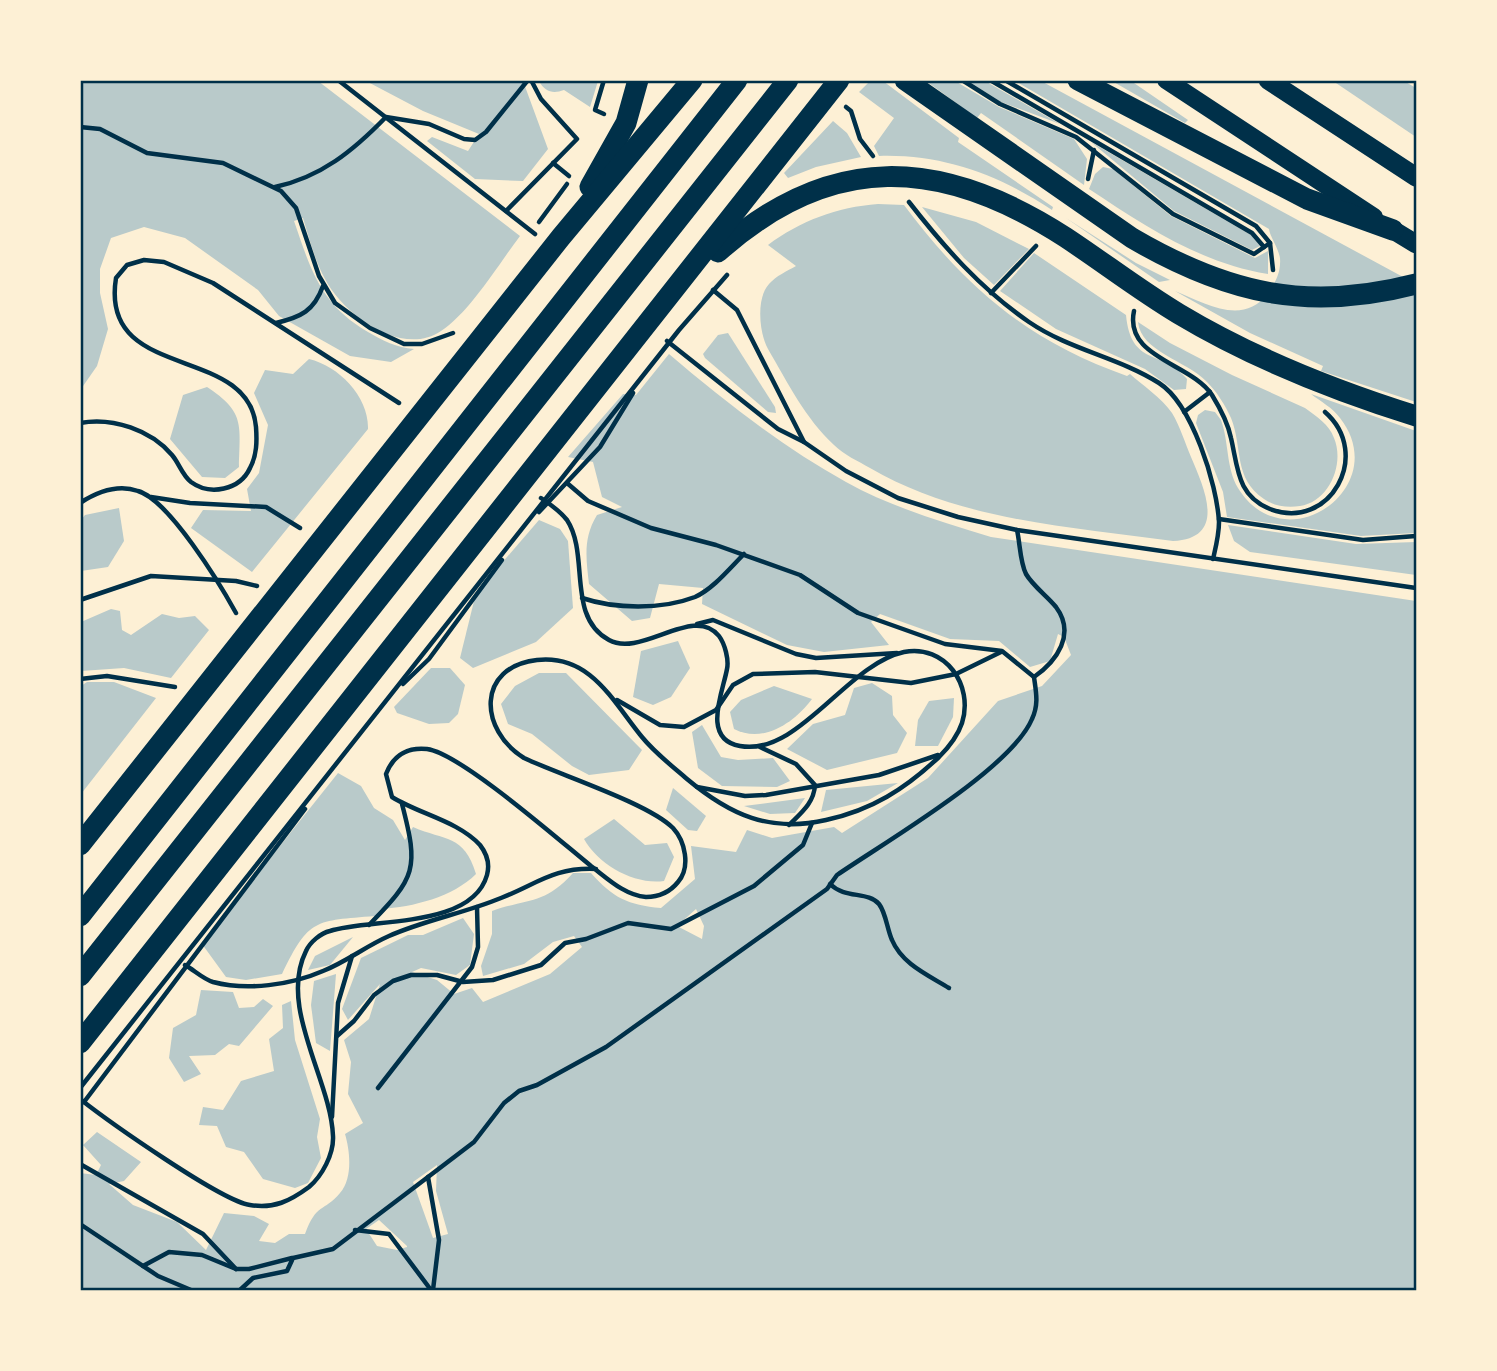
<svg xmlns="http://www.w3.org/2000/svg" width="1497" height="1371" font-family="'IBM Plex Sans',sans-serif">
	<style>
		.green { fill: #b9caca; fill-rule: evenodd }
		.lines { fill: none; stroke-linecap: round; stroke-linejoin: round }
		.path { stroke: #003049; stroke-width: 4.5 }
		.primary { stroke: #003049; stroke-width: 18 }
		.trunk { stroke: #003049; stroke-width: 19 }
		.motorway { stroke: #003049; stroke-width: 21 }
		.neatline { fill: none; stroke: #003049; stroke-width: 2.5 }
	</style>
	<rect width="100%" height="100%" fill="#fdf0d5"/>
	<g class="green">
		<path d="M81,81h237l202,155c-22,29 -50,76 -79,95 -39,27 -98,-17 -116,-52 -10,-18 -16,-41 -22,-61l-9,3c17,49 26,83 74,111 14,8 29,16 46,17l-23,13 -41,-6 -71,-40 -21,-26 -73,-52 -41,-11 -33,11 -11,31v24l8,36 -11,37 -16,23z"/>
		<polygon points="366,81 523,81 548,149 523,181 475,179 427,141 432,137 468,151 479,134 423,111"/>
		<path d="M539,81h59l-8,26 -26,-17c-11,4 -19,2 -25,-9z"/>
		<path d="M870,81h13l76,57 -1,4 95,65 -1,3c-53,-35 -109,-56 -173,-54l-5,-10 20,-28 -35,-26z"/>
		<polygon points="926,81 955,81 999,107 1074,139 1087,159 1084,185 981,113 977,118"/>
		<polygon points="968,81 985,81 1060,124 1001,102"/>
		<path d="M1015,81h26l375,203v118l-95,-31 2,-5 -73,-33 -75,-42c30,12 68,36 93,2 8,-11 13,-21 12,-35 -2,-11 -10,-21 -11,-29z"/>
		<polygon points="1112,81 1131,81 1188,120 1185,123"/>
		<polygon points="1333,81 1404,81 1416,88 1416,137"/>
		<polygon points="833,121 847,133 861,157 816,167 788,178 784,173"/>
		<polygon points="1091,142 1251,235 1260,246 1252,250 1174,211"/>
		<path d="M1103,167l10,2 58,47 84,42 13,-7v23c-68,-11 -123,-48 -179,-85l6,-15z"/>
		<path d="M878,204l26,1c62,83 124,136 223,171l3,-2c11,10 32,24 42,39 8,13 13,30 19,44 13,31 37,81 -18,84 -101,-14 -212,-20 -303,-73 -12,-7 -26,-13 -36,-23 -29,-27 -46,-62 -66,-96 -9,-16 -12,-51 1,-65 7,-8 18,-13 27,-18l-28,-21c32,-24 69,-38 110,-41z"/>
		<polygon points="922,207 976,222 1029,249 994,285 964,258"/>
		<polygon points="1066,218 1136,263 1170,280 1159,282"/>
		<path d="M1034,253l92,62c5,52 36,34 61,64l-1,10 -12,1 -29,-21 -89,-40 -56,-38z"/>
		<path d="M1138,322l32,21 62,32 73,33c12,9 24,16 29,30 11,26 -5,64 -34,68 -13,2 -26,0 -36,-7 -31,-21 -21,-51 -33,-81 -6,-13 -14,-26 -24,-36 -21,-22 -66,-30 -69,-60z"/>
		<polygon points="728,333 775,407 776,413 768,412 705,358 703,354 718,335"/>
		<path d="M669,354c55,47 114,93 177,128 45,25 96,40 145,55l425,64v689h-1335l-1,-117 16,2 5,-10 -18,-20 14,-13 44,30 -17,19 -15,3 24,21 44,17 29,28 18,-37 30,3 15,8 -10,17 16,2 14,-9h16c12,-32 18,-21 35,-41 13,-15 10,-42 5,-59l18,-11 -15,-29 3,-32 -7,-22 25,-21 11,-35 -32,36 -6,-11 19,-51 47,-23h15l40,-17 11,16 -4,31 -14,10 -35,-7 -9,4 25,8 17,14 18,-6 11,14 67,-28 32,-27 -8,-11 -21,6 -29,22 -41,12 -2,-10 11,-32v-23c37,-13 52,-6 81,-38h18c22,25 37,32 70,35l34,-29 -4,-33 45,6 11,-22 25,8 62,-11 8,6 86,-55 70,-77 44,-15 29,-31 -7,-18 -6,-3 -8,27 -20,6 -31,-26 -49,-2 -70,-25 -9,8 18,23 -65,7 -37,-7 -85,-41 1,-16 -44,-4 -9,34 -18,3 -43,-37c-3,-26 -6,-46 8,-69l25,-8 -20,-10 -9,-35 -25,-5 55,-63 13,1zM696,909l8,17 -2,13 -25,-13zM437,1165l-1,26 12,43 -15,4 -20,-56zM379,1220l28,26v1l-10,3 -20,-4 -11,-17z"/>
		<path d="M309,359c30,7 60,38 59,70l-116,143 -61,-44 12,-18 48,1 -4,-22 12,-16 9,-48 -14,-32 11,-23 28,4z"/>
		<path d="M207,387c38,25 33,37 32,80l-14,11 -23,-1 -32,-38 13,-44z"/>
		<path d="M1311,394l105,37v102l-55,3 -134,-19 -4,-25 -27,-69 2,-8 7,-5 10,2 6,8c8,22 5,48 17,68 47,76 156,-1 102,-70 -7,-10 -20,-17 -29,-24z"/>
		<polygon points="119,508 124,541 108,567 81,571 81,520 85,515"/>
		<polygon points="539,520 560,529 568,541 573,608 536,642 473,668 460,658 476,593"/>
		<polygon points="1228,525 1356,544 1416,542 1416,575 1250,552 1234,541"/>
		<polygon points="111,609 120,611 122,630 131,635 162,614 179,618 195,616 209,630 171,678 124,668 81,671 81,622"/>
		<polygon points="678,641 690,668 671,697 653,705 633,697 641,651"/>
		<polygon points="431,668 450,668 465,685 458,714 449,723 429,724 397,713 394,707"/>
		<polygon points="539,673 566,673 642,750 629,770 589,775 572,766 532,734 508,724 501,704 515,686"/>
		<polygon points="87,682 114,682 156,698 81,794 81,686"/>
		<polygon points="872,683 892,696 893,715 907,733 897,753 827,770 787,749 813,724 845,715 854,688"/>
		<path d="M774,686l38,13c-18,24 -49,45 -78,30l-4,-17 11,-12z"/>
		<polygon points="954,698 953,717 938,746 915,746 918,720 929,701"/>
		<polygon points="702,725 721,757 738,760 773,758 790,781 777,787 722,786 698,768 692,732"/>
		<path d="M338,773l23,13 13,22 19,12 12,20 8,-13c32,14 51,7 63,47 -23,23 -63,33 -95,35l-6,7c-60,5 -66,2 -93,58l-36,6 -20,-3 -24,-33z"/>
		<polygon points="898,783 867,801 821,812 826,790"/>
		<polygon points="673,788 706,816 697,831 688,830 666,810"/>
		<polygon points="805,798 795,813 770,814 744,806"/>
		<path d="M614,819l31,26 22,-2 7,14 -10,24c-30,4 -65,-16 -80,-42z"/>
		<polygon points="353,937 330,965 308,970 315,956"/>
		<polygon points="336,974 330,1051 316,1043 311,1005 314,981"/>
		<polygon points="201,990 233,992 239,1008 254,1007 263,999 273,1006 239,1046 229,1044 215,1055 189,1056 201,1074 184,1082 169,1058 173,1028 196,1015"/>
		<polygon points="291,1001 295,1040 320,1119 317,1137 321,1158 308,1183 295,1188 263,1179 244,1152 226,1147 217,1126 199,1125 203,1107 223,1110 241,1081 274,1071 269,1039 283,1028 282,1005"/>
	</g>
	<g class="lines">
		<g class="path">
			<polyline points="338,80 535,234"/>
			<polyline points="604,80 595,110 604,114"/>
			<polyline points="962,80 1000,104 1076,137 1173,214 1254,254 1270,243"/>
			<polyline points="990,80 1252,233 1264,247"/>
			<polyline points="1005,80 1256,226 1270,243 1273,270"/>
			<polyline points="846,107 851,111 860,139 873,156"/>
			<polyline points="80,127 100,129 147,153 223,163 281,191 296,208 319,276 335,303 370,328 404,344 422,344 453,333"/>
			<polyline points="553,163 569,176"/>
			<polyline points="1088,179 1094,150"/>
			<path d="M275,187c46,-10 78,-36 111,-70l43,7 35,15 11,1 11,-8 42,-52"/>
			<path d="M909,202c35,45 72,87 120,120 41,28 89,35 130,61 33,21 58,101 60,139 0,13 -3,24 -6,37"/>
			<polyline points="506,211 577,139 541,99 531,80"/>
			<polyline points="539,222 567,184"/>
			<polyline points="713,290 737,310 804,442"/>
			<polyline points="991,293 1036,246"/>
			<path d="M1134,311c-10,47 57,52 78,84 8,13 16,28 19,43 7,30 6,58 39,71 60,23 103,-55 55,-97"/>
			<path d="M276,323c25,-6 38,-12 47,-37"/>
			<polyline points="667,341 778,429 804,442 846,471 898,498 958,517 1017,530 1416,588"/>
			<polyline points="1184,412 1210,392"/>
			<path d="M80,423c33,-6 71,7 92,32 7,8 10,20 19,27 19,14 49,8 59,-14 7,-13 7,-27 6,-41 -7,-84 -157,-44 -140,-149l11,-13 17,-5 20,2 49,21 186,120"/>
			<polyline points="567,483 588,501 651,528 716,545 800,575 858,613 945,644 1002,651 1034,677"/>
			<polyline points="151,497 190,503 266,507 300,528"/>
			<path d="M80,503c17,-11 38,-19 58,-12 31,9 82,93 98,122"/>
			<polyline points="539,512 600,447 633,393"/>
			<polyline points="1219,519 1363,540 1416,536"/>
			<path d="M582,598c33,11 79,12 113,-1 18,-8 35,-29 49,-43"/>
			<polyline points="80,600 151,576 236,581 257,586"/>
			<polyline points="697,624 713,620 796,654 816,658 897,653"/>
			<polyline points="80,679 107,676 175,687"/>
			<polyline points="403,684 429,659 502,560"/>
			<polyline points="617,700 660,725 684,727 716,710 733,685 753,674 815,672 911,683 956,674 1001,652"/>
			<path d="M760,747l36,17 19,21c-1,18 -14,28 -26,40"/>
			<polyline points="697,787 745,796 766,795 879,775 938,755"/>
			<path d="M830,884c15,15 38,7 49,20 7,9 8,25 13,36 10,24 36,35 57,48"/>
			<path d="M369,925c47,-48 50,-56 33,-121"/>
			<path d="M185,965c9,5 18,14 28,17 34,9 78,3 110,-11 23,-9 43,-25 66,-35 36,-16 76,-23 112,-38 36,-14 53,-31 95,-29"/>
			<polyline points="337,1036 354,1021 374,995 393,981 411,975 437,975 463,982 493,980 541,965 565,943 586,939 628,923 671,929 754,886 803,845 812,823"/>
			<polyline points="80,1088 679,330 727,275"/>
			<polyline points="378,1088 472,967 478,947 477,907"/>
			<path d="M80,1099c28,22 141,102 170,106 24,4 40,-4 59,-18 13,-11 25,-33 24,-51 -2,-56 -55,-129 -27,-185 4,-9 15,-18 24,-20 40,-13 142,-2 157,-56 3,-11 0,-21 -7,-30 -22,-24 -61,-31 -88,-48l-6,-23c7,-18 21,-27 41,-25 33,4 133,92 164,117 16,12 33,29 55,31 13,0 24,-5 32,-15 13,-15 7,-41 -5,-54 -25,-25 -113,-53 -149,-70 -45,-28 -48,-91 13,-98 54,-6 76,42 105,77 13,16 30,29 45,42 43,36 83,54 139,41 46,-10 79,-31 113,-63 9,-9 19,-22 23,-34 12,-38 -17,-79 -58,-71 -57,12 -106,105 -164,94 -39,-7 -17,-54 -13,-77 2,-9 -2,-25 -8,-33 -25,-32 -78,22 -110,4 -43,-23 -19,-85 -42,-120 -7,-9 -17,-16 -26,-22"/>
			<polyline points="84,1102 305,809"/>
			<polyline points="332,1117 338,1003 352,956"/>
			<polyline points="80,1164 203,1234 236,1269"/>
			<path d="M428,1177l46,-35 30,-39 15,-12 18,-6 69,-38 221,-158 10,-14c48,-33 174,-106 195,-156 7,-15 4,-27 2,-42 23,-16 42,-43 22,-70 -9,-11 -23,-21 -30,-33 -6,-12 -6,-31 -9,-44"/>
			<polyline points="80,1224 158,1276 191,1290"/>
			<polyline points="355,1230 389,1234 431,1290"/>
			<polyline points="143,1266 169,1252 202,1255 236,1269 249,1269 292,1258"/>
			<polyline points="240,1290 253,1278 287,1271 293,1258 333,1249 428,1177 439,1240 433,1290"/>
		</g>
		<polyline class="primary" points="1166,80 1374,217"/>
		<g class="trunk">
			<polyline points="1268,80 1416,177"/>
			<polyline points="1393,230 1416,244"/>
		</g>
		<g class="motorway">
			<path d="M905,80l227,158c96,56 176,74 284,46"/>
			<polyline points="1078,80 1307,199 1393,230"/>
			<polyline points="590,187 626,123 638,80"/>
			<path d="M718,252c113,-101 223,-95 347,-15 38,25 74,53 114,77 75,45 154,76 237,102"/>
			<polyline points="80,845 561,237 692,80"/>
			<polyline points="80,916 737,80"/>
			<polyline points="80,976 788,80"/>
			<polyline points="80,1043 839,80"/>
		</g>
	</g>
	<rect width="1497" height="1371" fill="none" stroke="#fdf0d5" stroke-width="164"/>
	<rect x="82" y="82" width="1333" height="1207" class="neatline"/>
</svg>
